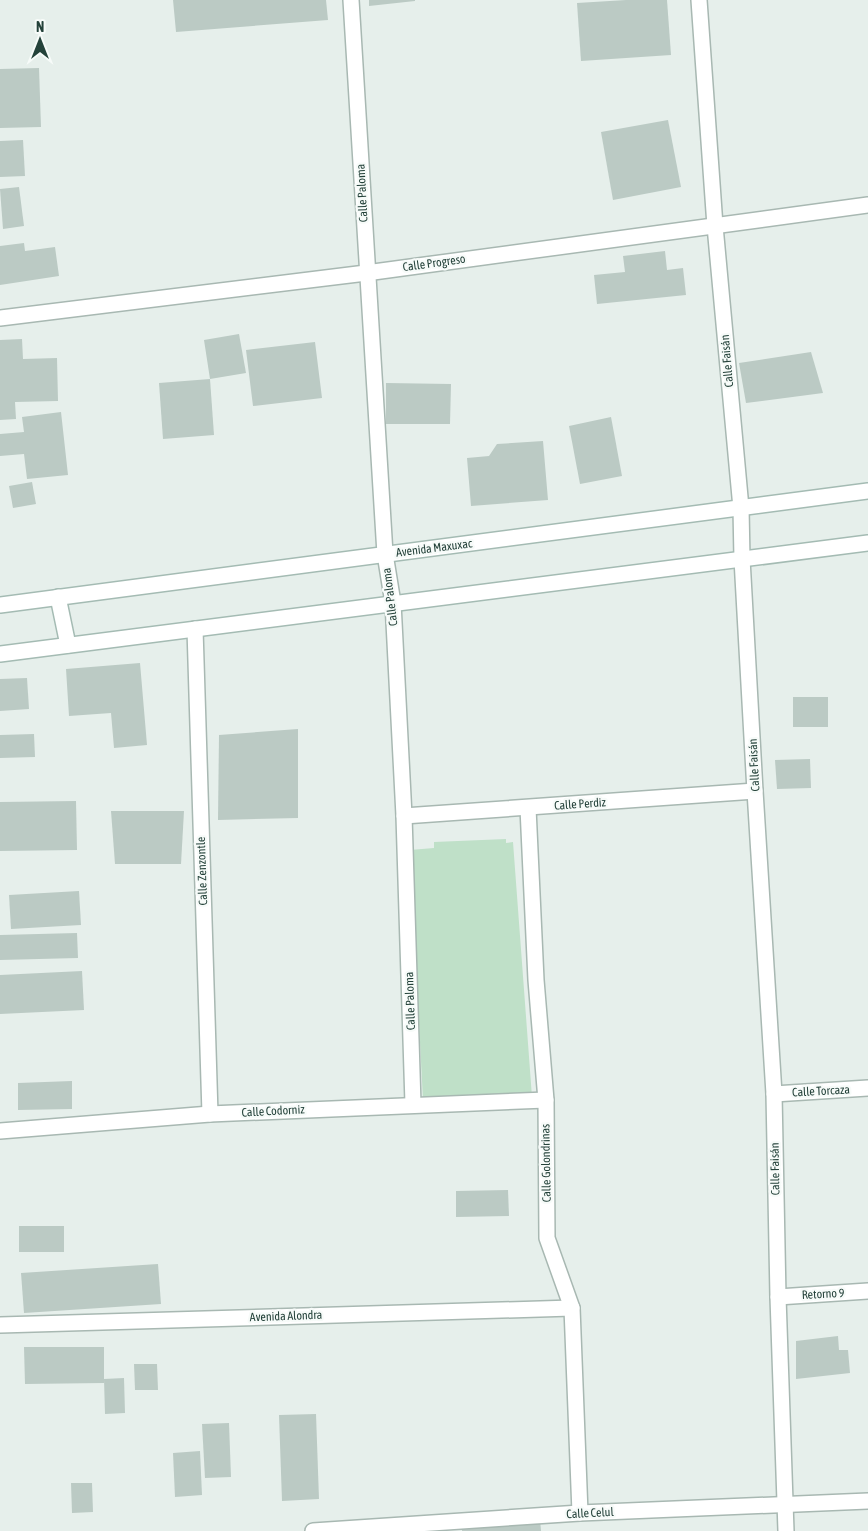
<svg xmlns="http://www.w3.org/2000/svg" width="868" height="1531" font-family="'Asap Condensed',sans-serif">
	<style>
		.green { fill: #bfe0c8 }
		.building { fill: #bbcac4 }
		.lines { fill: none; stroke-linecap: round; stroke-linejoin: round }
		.minor-casing { stroke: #a8b8b2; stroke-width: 18 }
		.secondary-casing { stroke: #a4bbb3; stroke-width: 18 }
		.minor { stroke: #fff; stroke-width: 15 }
		.secondary { stroke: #fff; stroke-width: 15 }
		.labels { text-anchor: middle; stroke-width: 4.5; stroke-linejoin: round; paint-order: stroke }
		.street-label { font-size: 12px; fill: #24423a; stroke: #f7fbf9 }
	</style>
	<rect width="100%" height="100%" fill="#e6efeb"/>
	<polygon class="green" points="506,839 506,843 513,842 532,1097 423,1100 410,850 434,848 434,842"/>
	<g class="building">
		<polygon points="173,0 326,0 328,20 176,32"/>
		<polygon points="369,0 415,0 415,1 369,6"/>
		<polygon points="626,0 667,0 671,55 581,61 577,3"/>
		<polygon points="39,68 41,127 0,128 0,69"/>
		<polygon points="668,120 681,187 613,200 601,132"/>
		<polygon points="23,140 25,176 0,177 0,141"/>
		<polygon points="19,187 24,226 3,229 0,189"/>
		<polygon points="24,243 25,251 55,247 59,276 0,285 0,246"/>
		<polygon points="665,251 667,270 683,268 686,295 597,304 594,275 625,272 623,256"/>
		<polygon points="239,334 246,373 210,379 204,340"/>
		<polygon points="22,339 23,359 57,358 58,401 15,402 16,419 0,420 0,340"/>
		<polygon points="315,342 322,398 253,406 246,350"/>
		<polygon points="811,352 823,393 746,403 739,363"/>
		<polygon points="210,379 214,435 163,439 159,383"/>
		<polygon points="386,383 451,384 450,424 386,424"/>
		<polygon points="61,412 68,475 27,479 24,454 0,456 0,434 24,432 22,417"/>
		<polygon points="611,417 622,476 580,484 569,426"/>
		<polygon points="543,441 548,500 471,506 467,458 489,456 497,444"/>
		<polygon points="32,482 36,504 13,508 9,486"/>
		<polygon points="140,663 147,745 114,748 111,713 69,716 66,669"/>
		<polygon points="27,678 29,709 0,711 0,679"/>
		<rect x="793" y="697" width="35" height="30"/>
		<polygon points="298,729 298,818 218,820 219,735"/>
		<polygon points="34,734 35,757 0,758 0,735"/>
		<polygon points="810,759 811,788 777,789 775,760"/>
		<polygon points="76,801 77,850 0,851 0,802"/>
		<polygon points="111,811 184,811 181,864 115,864"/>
		<polygon points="79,891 81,925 11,929 9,895"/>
		<polygon points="77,933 78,958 0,960 0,935"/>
		<polygon points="82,971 84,1010 0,1014 0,975"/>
		<polygon points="72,1081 72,1109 18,1110 18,1083"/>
		<polygon points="508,1190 509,1216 456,1217 456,1191"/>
		<rect x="19" y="1226" width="45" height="26"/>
		<polygon points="158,1264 161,1304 24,1313 21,1273"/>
		<polygon points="838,1336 839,1350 848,1350 850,1373 796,1379 796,1341"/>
		<polygon points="24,1347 104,1347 104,1383 25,1384"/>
		<polygon points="134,1364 157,1364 158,1390 135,1390"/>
		<polygon points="124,1378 125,1413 105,1414 104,1379"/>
		<polygon points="316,1414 319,1499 282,1501 279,1415"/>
		<polygon points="229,1423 231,1477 205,1478 202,1424"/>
		<polygon points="200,1451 202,1495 175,1497 173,1453"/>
		<polygon points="71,1483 92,1483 93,1512 72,1513"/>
		<polygon points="540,1519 541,1531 462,1531 462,1527"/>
	</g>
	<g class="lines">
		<defs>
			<g id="minor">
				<polyline points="351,0 385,554 393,603 404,816 413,1104"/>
				<polyline points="699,0 715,226 741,508 742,559 755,791 774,1094 778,1297 786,1531"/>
				<polyline points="0,318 366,273 868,205"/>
				<polyline points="195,629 210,1114"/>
				<polyline points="528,808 536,980 546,1100 547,1238 572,1308 580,1513"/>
				<polyline points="404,816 755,791"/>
				<polyline points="774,1094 868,1088"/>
				<polyline points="0,1131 210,1114 546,1100"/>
				<polyline points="778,1297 868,1291"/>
				<polyline points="0,1325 572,1308"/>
				<polyline points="313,1531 580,1513 868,1501"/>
			</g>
			<g id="secondary">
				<polyline points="58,597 68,645"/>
				<polyline points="0,605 868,491"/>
				<polyline points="0,654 868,543"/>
			</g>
		</defs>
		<use href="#minor" class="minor-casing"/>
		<use href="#secondary" class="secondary-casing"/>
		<use href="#minor" class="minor"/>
		<use href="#secondary" class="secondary"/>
	</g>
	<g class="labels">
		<g class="street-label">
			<text transform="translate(362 193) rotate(-93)" y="4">Calle Paloma</text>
			<text transform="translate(434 263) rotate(-8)" y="4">Calle Progreso</text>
			<text transform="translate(727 361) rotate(-95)" y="4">Calle Faisán</text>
			<text transform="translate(434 548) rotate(-7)" y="4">Avenida Maxuxac</text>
			<text transform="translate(390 597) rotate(-97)" y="4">Calle Paloma</text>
			<text transform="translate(754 765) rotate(-93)" y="4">Calle Faisán</text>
			<text transform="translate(580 804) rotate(-4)" y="4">Calle Perdiz</text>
			<text transform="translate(202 871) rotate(-92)" y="4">Calle Zenzontle</text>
			<text transform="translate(410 1001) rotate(-92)" y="4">Calle Paloma</text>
			<text transform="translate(821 1091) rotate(-3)" y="4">Calle Torcaza</text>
			<text transform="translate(273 1111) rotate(-3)" y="4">Calle Codorniz</text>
			<text transform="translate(546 1163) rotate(-91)" y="4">Calle Golondrinas</text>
			<text transform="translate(775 1169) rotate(-91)" y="4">Calle Faisán</text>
			<text transform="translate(823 1294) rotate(-3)" y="4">Retorno 9</text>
			<text transform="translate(286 1316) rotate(-2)" y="4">Avenida Alondra</text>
			<text transform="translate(590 1513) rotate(-3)" y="4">Calle Celul</text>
		</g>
	</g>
	<g transform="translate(40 40)" stroke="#f7fbf9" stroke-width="4" paint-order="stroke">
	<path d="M0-4L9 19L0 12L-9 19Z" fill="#24423a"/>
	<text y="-8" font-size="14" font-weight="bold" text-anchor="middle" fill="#24423a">N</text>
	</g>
</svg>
